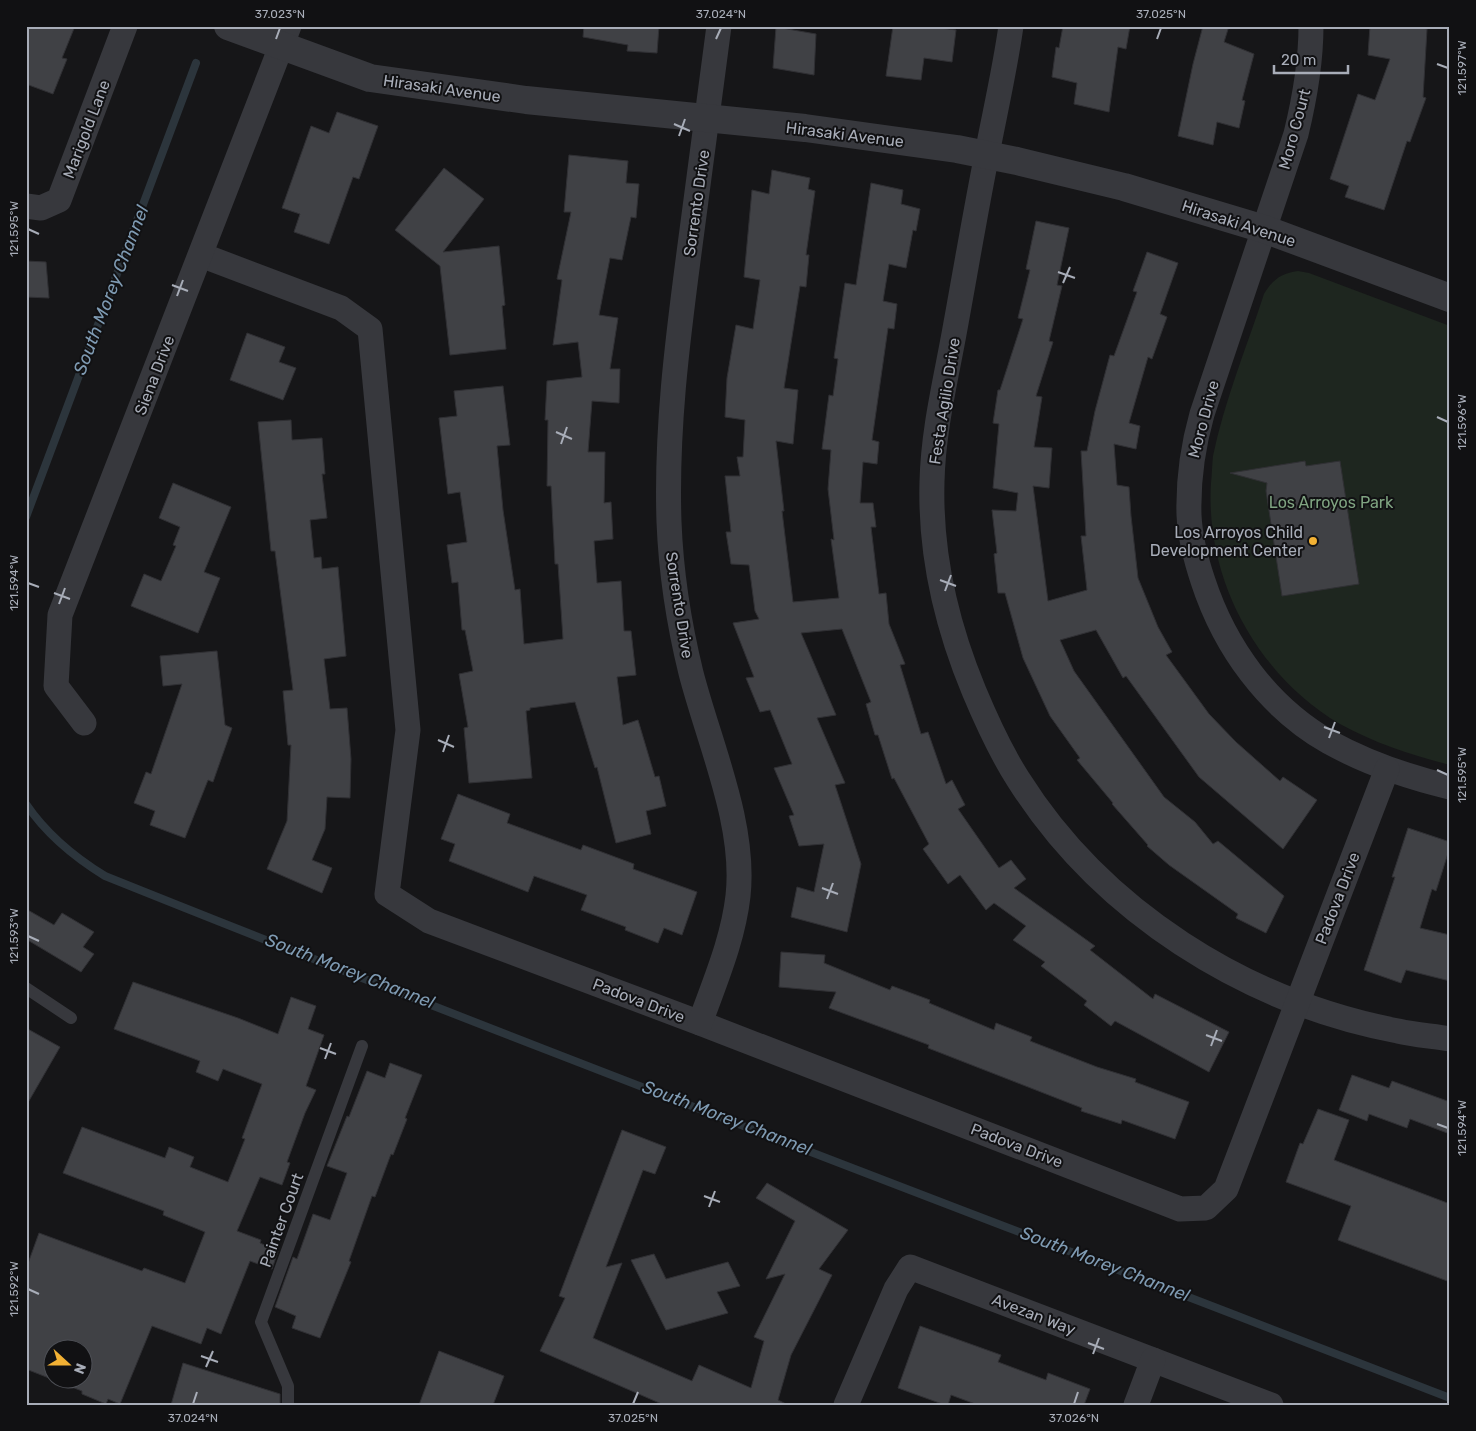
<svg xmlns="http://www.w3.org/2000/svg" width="1476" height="1431" font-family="Rubik,sans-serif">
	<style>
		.green { fill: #1e261f }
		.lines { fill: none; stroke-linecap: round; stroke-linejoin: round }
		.stream { stroke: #2c353c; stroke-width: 8 }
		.building { fill: #404145; stroke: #303034; fill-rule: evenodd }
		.service { stroke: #37383d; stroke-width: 12 }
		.minor { stroke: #37383d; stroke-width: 25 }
		.tertiary { stroke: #37383d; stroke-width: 28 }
		.ticks { fill: none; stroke: #a8adb8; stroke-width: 2 }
		.poi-dot { fill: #f2b134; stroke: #111113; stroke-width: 2 }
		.labels { text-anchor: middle; stroke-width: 4; stroke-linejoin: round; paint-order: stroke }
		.street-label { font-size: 16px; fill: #a8adb8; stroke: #111113 }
		.park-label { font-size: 16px; fill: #7fa381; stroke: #111113 }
		.poi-label { font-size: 16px; fill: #a8adb8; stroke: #111113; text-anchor: end }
		.water-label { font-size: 18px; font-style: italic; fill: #7f9bb3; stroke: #111113 }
		.neatline { fill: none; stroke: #a8adb8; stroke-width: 2 }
		.ticks-label { font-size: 12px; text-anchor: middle; fill: #a8adb8 }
	</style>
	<rect width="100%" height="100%" fill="#161618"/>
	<path class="green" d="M1298,271l11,2 141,53v439c-38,-10 -76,-22 -110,-41 -83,-49 -135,-145 -129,-241 1,-9 1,-18 2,-27 11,-54 34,-110 51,-162 9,-15 18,-21 34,-23z"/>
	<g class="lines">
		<g class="stream">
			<polyline points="26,517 196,63"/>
			<path d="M26,804c21,31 48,53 79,72 446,179 897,348 1345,522"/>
		</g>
	</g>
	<g class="building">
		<polygon points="26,26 75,26 62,58 67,59 53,94 26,84"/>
		<polygon points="584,26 659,26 657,53 627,51 628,45 583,37"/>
		<polygon points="893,26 925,26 956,30 952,62 924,58 921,80 886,76"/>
		<polygon points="1063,26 1130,26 1126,49 1118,47 1109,112 1074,104 1077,83 1052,77 1056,47 1059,48"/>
		<polygon points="1203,26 1229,26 1224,42 1254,54 1242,100 1245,101 1239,128 1217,122 1213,145 1178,136 1193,64"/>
		<polygon points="1370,26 1412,26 1427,29 1423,97 1426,98 1410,142 1407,141 1384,210 1345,197 1349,186 1330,179 1358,94 1375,100 1390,59 1368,55"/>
		<polygon points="776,27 816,34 814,75 773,68"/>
		<polygon points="337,112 378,126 359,179 353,177 329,244 294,232 300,214 282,208 311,126 329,133"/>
		<polygon points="569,155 628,161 626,183 639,184 636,218 631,217 622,260 610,258 599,315 618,318 610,369 620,369 619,403 592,401 588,452 605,452 604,503 611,502 613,539 594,541 597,583 621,581 624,631 631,631 636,675 617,677 623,725 638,720 655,777 659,776 666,806 646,811 651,834 616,843 597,767 595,768 575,702 530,708 530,710 526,711 532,778 469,783 464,728 468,727 459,674 473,671 465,630 462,630 458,582 452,583 447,545 467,542 460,492 448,494 439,418 457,416 454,391 503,386 510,445 497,446 503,510 515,590 520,589 524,644 563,639 558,564 555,564 551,486 547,486 548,420 545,420 547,381 582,377 578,342 553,345 562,280 557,279 571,212 564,212"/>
		<polygon points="444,168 484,199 443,252 499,246 505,305 502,306 506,349 450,355 440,266 395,230"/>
		<polygon points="772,170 810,178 808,189 815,191 806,255 809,255 806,287 800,286 784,388 798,390 793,444 776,441 784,511 782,511 793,602 839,598 831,539 834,540 828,489 831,450 822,449 829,395 833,396 838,359 834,358 845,283 856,285 871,183 903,190 901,204 920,209 916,231 913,230 906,268 889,264 883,301 897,304 894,329 888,328 872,440 879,442 877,464 863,462 860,503 873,503 876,527 871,527 879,594 886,593 889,624 905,664 900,665 921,734 928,732 946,784 952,780 965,805 958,809 999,868 1011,860 1026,879 1014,888 1095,946 1090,950 1153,999 1155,994 1229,1032 1209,1072 1115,1021 1111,1026 1084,1005 1087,1001 1041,966 1045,962 1013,940 1026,926 994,903 986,910 960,875 948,884 923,849 929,844 894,778 892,779 878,735 875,735 866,704 871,702 842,629 801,633 836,715 817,718 845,783 835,785 861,864 847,932 791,917 797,887 814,892 824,844 799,846 789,816 794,815 774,768 792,764 770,710 760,712 746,678 754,677 733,623 759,619 755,611 749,565 731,564 726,532 731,532 725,476 740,476 737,457 743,457 745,420 725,417 727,378 736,325 753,329 760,280 744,277 752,190 769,194"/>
		<polygon points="1036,221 1069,228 1057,285 1062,286 1049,341 1053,342 1036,396 1042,397 1034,447 1052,448 1049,488 1033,486 1048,601 1087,590 1081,536 1086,536 1081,451 1087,451 1095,411 1110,355 1114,356 1137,292 1133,291 1147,252 1178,263 1160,314 1167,317 1152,359 1148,357 1129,423 1140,426 1136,449 1114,444 1117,485 1129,487 1131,516 1138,578 1158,627 1172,652 1166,655 1209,714 1236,742 1280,781 1283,777 1317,800 1283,849 1199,777 1126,676 1123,678 1096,630 1060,640 1074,671 1164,797 1195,822 1213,844 1218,841 1284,896 1266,933 1236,918 1238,914 1169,865 1147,846 1148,845 1112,804 1113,803 1077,760 1080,758 1050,716 1023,658 1005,593 998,593 994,554 997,553 992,510 1016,511 1018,493 993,488 999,424 993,423 998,390 1000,390 1023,319 1018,318 1030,270 1026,269"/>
		<polygon points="26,261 46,262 49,298 26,297"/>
		<polygon points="247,333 285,347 279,362 296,368 283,400 230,380"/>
		<polygon points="291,420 292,440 322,438 325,474 322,474 327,518 310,520 314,558 321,557 322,569 338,567 346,656 324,659 330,709 347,708 351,759 350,798 327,797 325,829 312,860 332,868 322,893 267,869 287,821 291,745 288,745 283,691 293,690 275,551 271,551 258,422"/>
		<polygon points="1305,461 1306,466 1340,461 1359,584 1282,596 1266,491 1267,483 1230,473"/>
		<polygon points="173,483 231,507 204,572 220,578 198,633 131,606 144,574 161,581 176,546 173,545 180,527 159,518"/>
		<polygon points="217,651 225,725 232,728 213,782 208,780 185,838 150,825 155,811 134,803 146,772 151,774 182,684 163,686 160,656"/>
		<polygon points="458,794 510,814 507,823 581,850 583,845 634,864 633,869 697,892 682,935 664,928 658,943 625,930 626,927 581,910 587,895 534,876 528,892 449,861 455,844 441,839"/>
		<polygon points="1408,828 1450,842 1450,847 1436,891 1432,889 1420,928 1450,935 1450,981 1406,970 1401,983 1364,970 1395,877 1392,877"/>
		<polygon points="26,909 54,925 62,913 94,932 83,947 94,954 81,972 26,939"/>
		<polygon points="781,952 825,955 824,963 890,990 892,986 930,1000 929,1003 994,1030 996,1023 1032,1037 1030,1041 1097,1067 1136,1079 1135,1082 1189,1102 1175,1139 1122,1120 1121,1124 1081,1111 1082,1108 928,1048 929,1045 829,1008 836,992 779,987"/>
		<path d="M133,982l105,36 40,16 13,-37 25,9 -8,23 16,6 -18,51 10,4 -11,23 -18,49 3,1 -8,22 -22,-8 -23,54 24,9 -1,3 18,8 -6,18 -22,-8 -29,73 -14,-6 -6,16 -49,-18 -32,78 -12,-5 -2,5 -24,-10v-3l-56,-22v-100l13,-36 103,38 2,-3 41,15 20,-51 -42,-17 1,-4 -101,-38 19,-46 83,31 4,-11 25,10 -4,10 38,15 17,-43 -3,-1 20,-54 -39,-15 -5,12 -22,-9 4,-11 -86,-32zM52,1348h30v30h-30z"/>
		<polygon points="26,1028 60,1047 26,1106"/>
		<polygon points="390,1063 422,1075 405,1118 407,1119 393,1155 391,1154 375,1197 372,1196 349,1261 351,1262 320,1338 292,1328 296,1316 275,1307 293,1257 297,1259 313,1214 330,1220 347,1173 327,1166 347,1116 349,1117 367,1071 385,1078"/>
		<polygon points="1352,1075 1389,1088 1392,1081 1450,1102 1450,1134 1410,1119 1407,1128 1369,1114 1367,1121 1339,1110"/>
		<polygon points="1318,1109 1349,1120 1334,1160 1450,1204 1450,1282 1338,1240 1351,1206 1286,1182 1300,1143 1303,1144"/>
		<polygon points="622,1130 666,1147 655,1174 643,1170 606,1267 622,1263 593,1338 692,1381 699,1365 751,1388 764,1341 754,1337 785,1274 766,1279 795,1221 756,1198 767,1183 848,1230 819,1269 832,1275 791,1355 778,1400 788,1405 664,1405 540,1351 565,1298 559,1296"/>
		<polygon points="654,1254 666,1279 728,1262 740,1286 717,1292 728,1313 666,1330 631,1260"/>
		<polygon points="920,1326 1001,1355 998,1362 1046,1380 1048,1373 1090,1389 1084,1405 978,1405 951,1395 948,1405 945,1405 898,1388"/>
		<polygon points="439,1351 504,1376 493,1405 419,1405"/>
		<polygon points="183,1363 280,1394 280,1405 171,1405"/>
	</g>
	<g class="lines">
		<g class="service">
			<polyline points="26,988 71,1018"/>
			<polyline points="288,1405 288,1386 261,1322 362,1046"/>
		</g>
		<g class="minor">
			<path d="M1011,26c-6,43 -16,86 -24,128 -12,60 -22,120 -33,180 -9,49 -21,98 -22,148 -2,71 15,144 42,209 13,31 26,60 44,88 83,132 227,223 380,252 17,4 35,5 52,8"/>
			<path d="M1311,26c0,38 -6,71 -15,108l-94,280c-9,32 -14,66 -13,101 1,22 7,45 14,66 22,67 65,126 126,161 38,21 79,35 121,45"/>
			<polyline points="26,206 41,208 59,200 125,26"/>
			<polyline points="201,255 341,308 370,329 408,730 387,894 429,921 700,1023 1180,1209 1206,1208 1226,1189 1387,769"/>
			<polyline points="84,723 56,686 60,615 289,26"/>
			<path d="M700,1023c15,-42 33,-83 38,-127 8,-72 -29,-153 -47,-223 -12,-49 -20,-100 -22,-151 -3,-91 8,-178 20,-269 10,-75 20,-151 30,-227"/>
			<polyline points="846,1405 896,1289 910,1267 1271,1405"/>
			<polyline points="1136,1405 1153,1360"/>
		</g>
		<polyline class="tertiary" points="228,26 370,78 526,100 805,128 957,149 1017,161 1124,187 1264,229 1450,298"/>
	</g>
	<path class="ticks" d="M276,39l4,-11M716,39l5,-11M1157,39l4,-11M1437,64l11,4M674,124l16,7M679,136l6,-17M28,229l11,5M1058,272l17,6M1063,283l7,-16M172,285l16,6M177,296l6,-16M1437,417l11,5M556,432l16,7M561,444l6,-17M940,580l16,6M28,583l11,4M945,591l6,-16M54,593l16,6M59,604l6,-16M1324,727l16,6M1329,738l6,-16M438,740l16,7M443,752l6,-17M1437,770l11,5M822,888l16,6M827,899l6,-16M28,936l11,5M1206,1035l16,6M1211,1046l6,-16M320,1048l16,6M325,1059l6,-16M1437,1124l11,4M704,1196l16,6M709,1207l6,-16M28,1289l11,5M1088,1343l16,6M1093,1354l6,-16M201,1356l17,6M206,1367l7,-16M193,1404l4,-12M633,1404l5,-12M1074,1404l4,-12"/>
	<circle class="poi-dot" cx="1313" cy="541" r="5"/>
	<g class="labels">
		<g class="street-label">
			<text transform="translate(442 88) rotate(8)" y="6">Hirasaki Avenue</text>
			<text transform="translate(86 129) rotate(-69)" y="6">Marigold Lane</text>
			<text transform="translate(1294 129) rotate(-75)" y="6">Moro Court</text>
			<text transform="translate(845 134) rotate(7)" y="6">Hirasaki Avenue</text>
			<text transform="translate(696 203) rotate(-82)" y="6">Sorrento Drive</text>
			<text transform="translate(1239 223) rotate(18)" y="6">Hirasaki Avenue</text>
			<text transform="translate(154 375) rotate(-69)" y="6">Siena Drive</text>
			<text transform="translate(944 401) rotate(-81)" y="6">Festa Agilio Drive</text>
			<text transform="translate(1203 419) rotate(-75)" y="6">Moro Drive</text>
			<text transform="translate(680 605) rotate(81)" y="6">Sorrento Drive</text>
			<text transform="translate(1337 898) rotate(-69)" y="6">Padova Drive</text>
			<text transform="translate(639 1000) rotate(21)" y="6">Padova Drive</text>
			<text transform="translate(1017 1145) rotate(21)" y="6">Padova Drive</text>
			<text transform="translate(281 1220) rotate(-70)" y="6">Painter Court</text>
			<text transform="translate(1034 1314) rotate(21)" y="6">Avezan Way</text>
		</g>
		<g class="park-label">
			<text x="1331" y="508">Los Arroyos Park</text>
		</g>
		<g class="poi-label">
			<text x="1303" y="538">Los Arroyos Child<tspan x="1303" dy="18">Development Center</tspan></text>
		</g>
		<g class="water-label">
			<text transform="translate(111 290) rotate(-69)" y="6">South Morey Channel</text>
			<text transform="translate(350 971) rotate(21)" y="6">South Morey Channel</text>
			<text transform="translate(727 1118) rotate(21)" y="6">South Morey Channel</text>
			<text transform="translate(1105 1264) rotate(21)" y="6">South Morey Channel</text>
		</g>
	</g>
	<rect width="1476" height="1431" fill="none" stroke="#111113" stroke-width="55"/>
	<g transform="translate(68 1364) rotate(111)"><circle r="24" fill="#111113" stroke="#4d4f55"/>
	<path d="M0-4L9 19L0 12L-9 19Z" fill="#f2b134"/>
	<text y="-8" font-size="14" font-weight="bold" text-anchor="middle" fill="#a8adb8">N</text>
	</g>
	<path d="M1274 65v8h74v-8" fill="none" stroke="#a8adb8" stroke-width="2.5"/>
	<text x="1281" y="65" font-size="15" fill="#a8adb8" stroke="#111113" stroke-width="4" paint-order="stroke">20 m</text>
	<rect x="28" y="28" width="1420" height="1376" class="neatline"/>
	<g class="ticks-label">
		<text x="280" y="18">37.023°N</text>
		<text x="721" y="18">37.024°N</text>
		<text x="1161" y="18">37.025°N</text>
		<text transform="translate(1462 68) rotate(-90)" y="4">121.597°W</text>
		<text transform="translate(14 229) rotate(-90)" y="4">121.595°W</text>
		<text transform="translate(1462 422) rotate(-90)" y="4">121.596°W</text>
		<text transform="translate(14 583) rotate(-90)" y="4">121.594°W</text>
		<text transform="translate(1462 775) rotate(-90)" y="4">121.595°W</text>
		<text transform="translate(14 936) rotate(-90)" y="4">121.593°W</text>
		<text transform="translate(1462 1128) rotate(-90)" y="4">121.594°W</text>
		<text transform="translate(14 1289) rotate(-90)" y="4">121.592°W</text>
		<text x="193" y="1422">37.024°N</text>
		<text x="633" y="1422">37.025°N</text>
		<text x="1074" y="1422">37.026°N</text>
	</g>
</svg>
